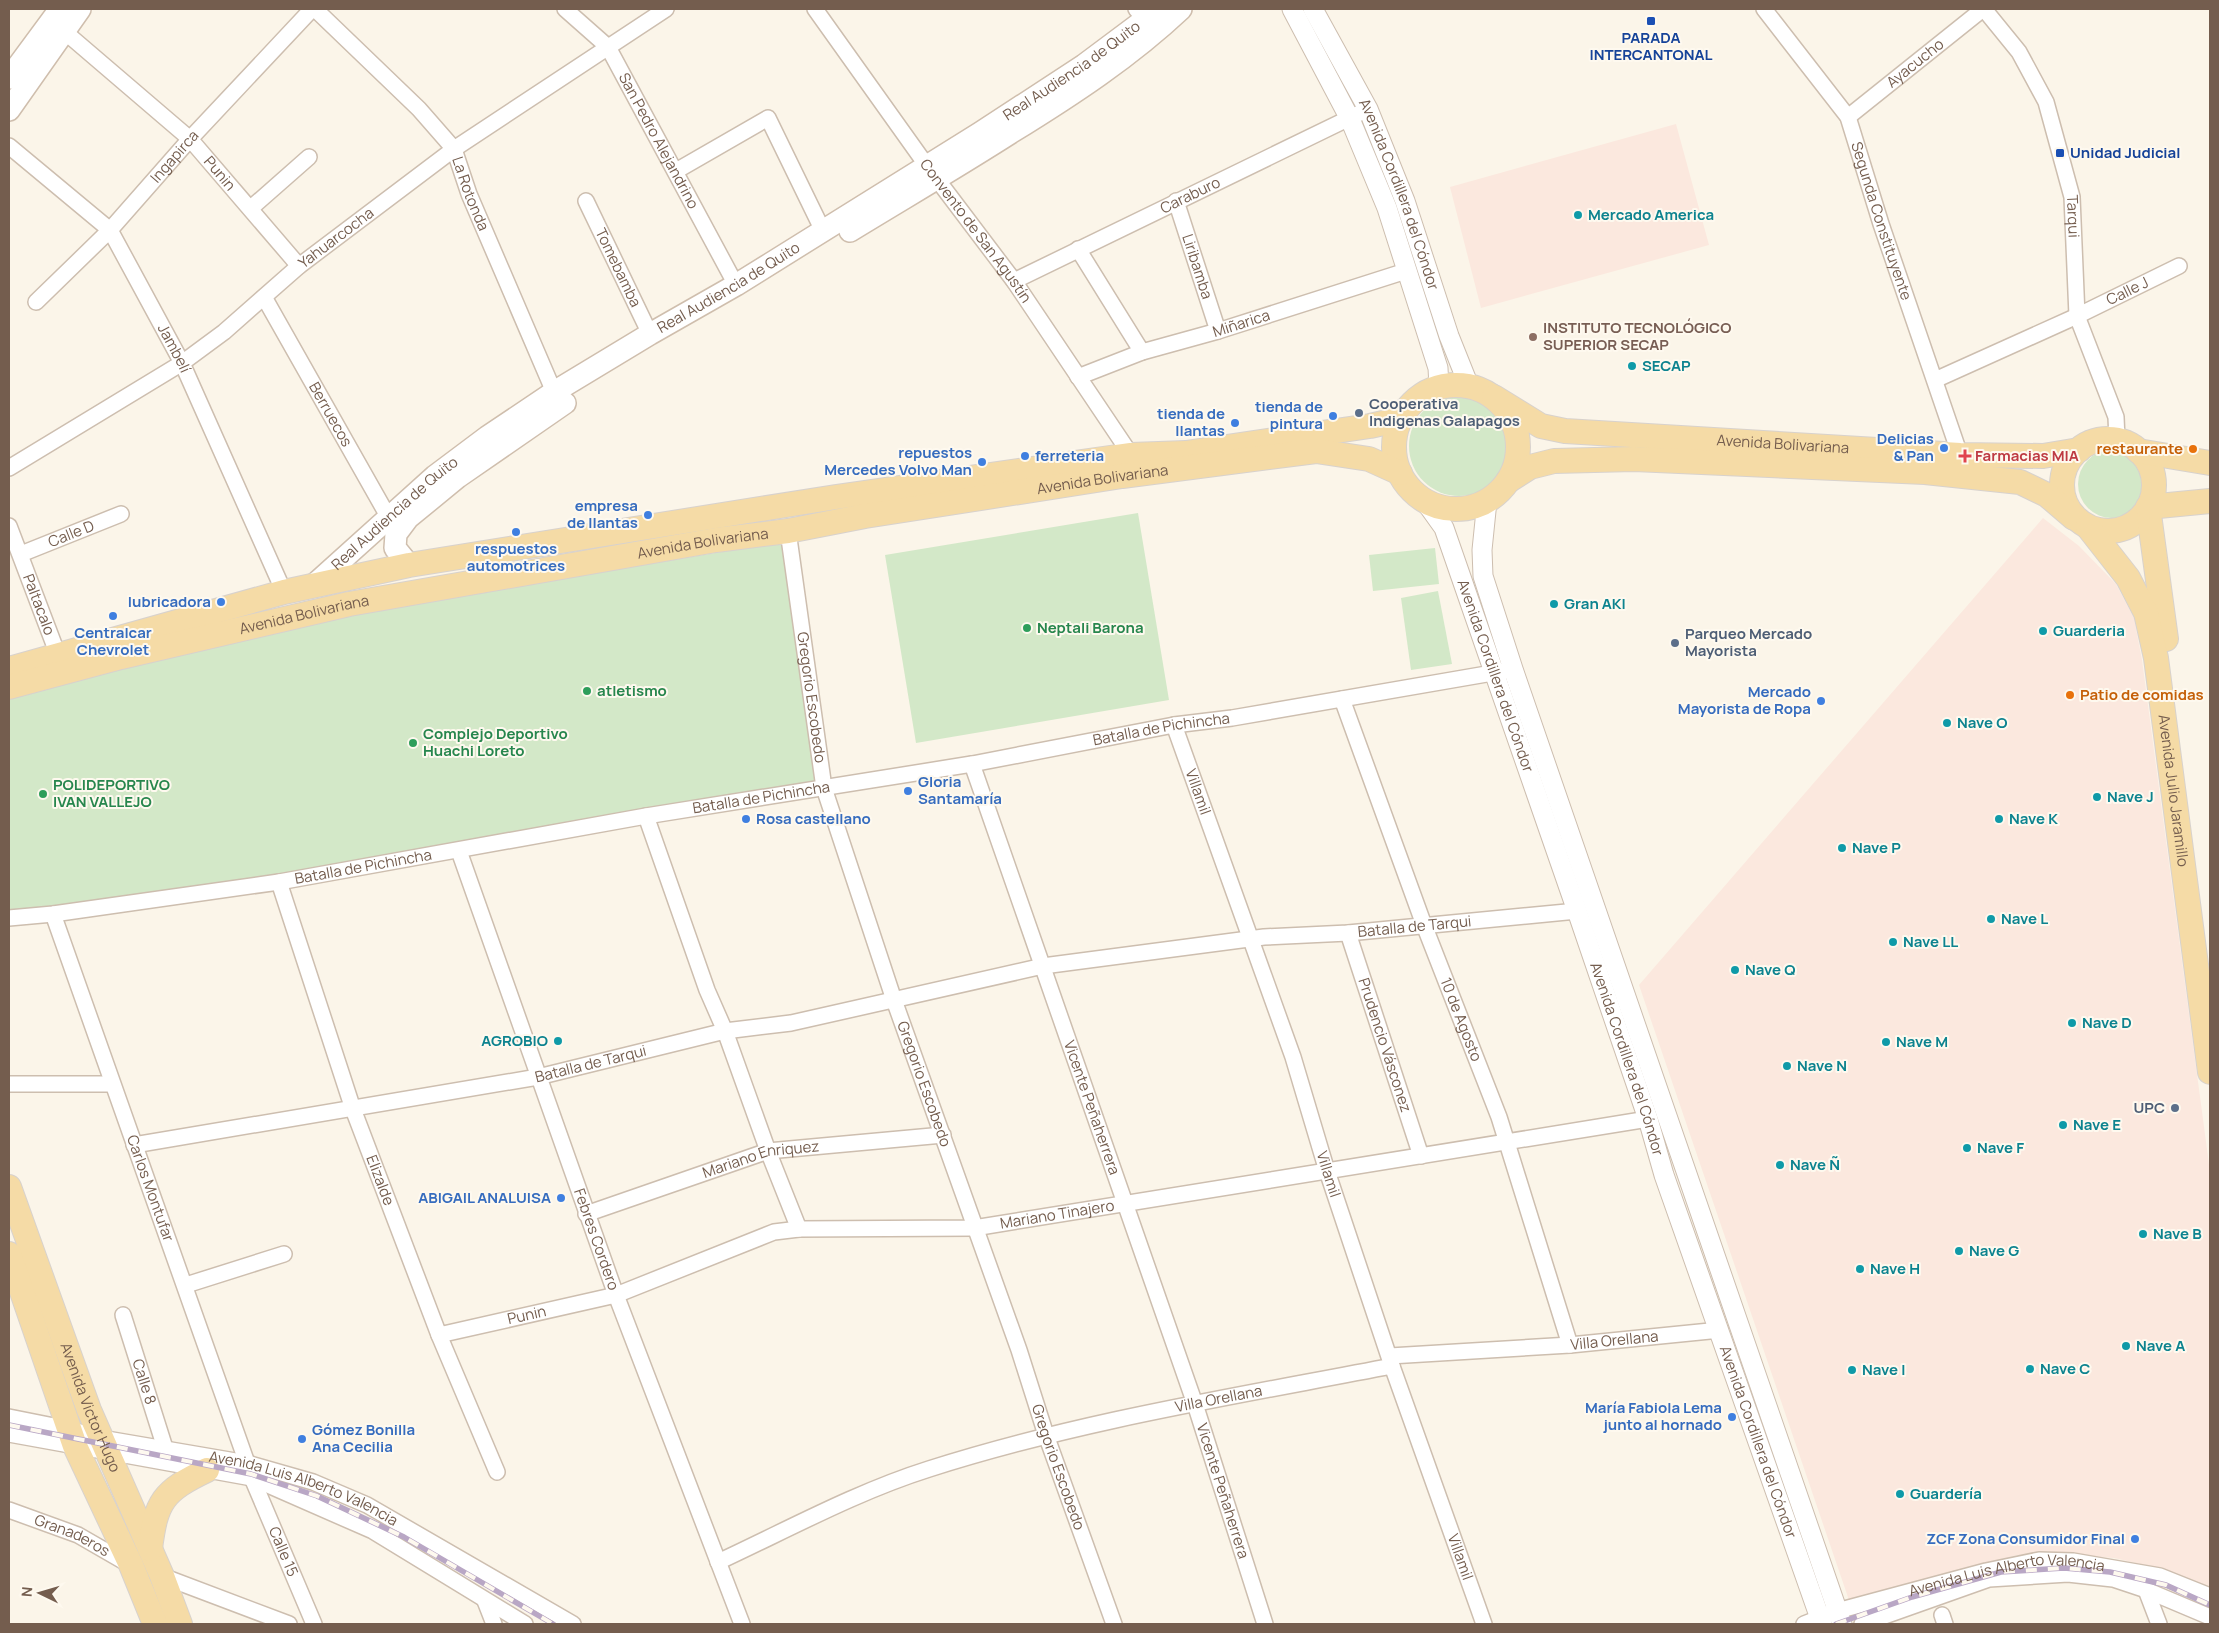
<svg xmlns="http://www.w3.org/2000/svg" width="2219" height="1633" font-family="Manrope,sans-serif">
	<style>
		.commercial { fill: #fbe8de }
		.green { fill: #d3e8c8 }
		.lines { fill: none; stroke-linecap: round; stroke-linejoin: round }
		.minor-casing { stroke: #cdbeaf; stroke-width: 18 }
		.tertiary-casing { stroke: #cdbeaf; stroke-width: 21 }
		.secondary-casing { stroke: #cfbead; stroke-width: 24 }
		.primary-casing { stroke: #d8d2cd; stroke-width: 26 }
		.minor { stroke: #fff; stroke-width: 15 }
		.tertiary { stroke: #fff; stroke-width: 19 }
		.secondary { stroke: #fff; stroke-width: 21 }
		.primary { stroke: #f5dba6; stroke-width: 24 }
		.rail-casing { stroke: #b9a7c5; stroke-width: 5.5 }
		.rail { stroke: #fef9ef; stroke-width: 4; stroke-dasharray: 11; stroke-linecap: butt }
		.transit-dot { fill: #1a4fb4; stroke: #fef9ef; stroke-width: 2 }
		.culture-dot { fill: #0f9aa8; stroke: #fef9ef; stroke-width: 2 }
		.education-dot { fill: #8d6e63; stroke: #fef9ef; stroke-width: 2 }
		.service-dot { fill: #5c6f8a; stroke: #fef9ef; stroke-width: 2 }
		.shop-dot { fill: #3f7fe0; stroke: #fef9ef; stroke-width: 2 }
		.food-dot { fill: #e8710a; stroke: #fef9ef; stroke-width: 2 }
		.health-dot { fill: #e0444e; stroke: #fef9ef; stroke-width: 2 }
		.leisure-dot { fill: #2e9e5b; stroke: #fef9ef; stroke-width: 2 }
		.labels { text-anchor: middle; stroke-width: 4; stroke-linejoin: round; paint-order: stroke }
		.transit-label { font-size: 15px; font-weight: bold; fill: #164399; stroke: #fef9ef }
		.street-label { font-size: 15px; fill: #745d4e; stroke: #fef9ef }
		.culture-label { font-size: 15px; font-weight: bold; fill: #0d838f; stroke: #fef9ef; text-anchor: start }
		.education-label { font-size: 15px; font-weight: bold; fill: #785e54; stroke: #fef9ef; text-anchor: start }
		.service-label { font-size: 15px; font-weight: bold; fill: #4e5e75; stroke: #fef9ef; text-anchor: start }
		.shop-label { font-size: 15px; font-weight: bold; fill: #366cbe; stroke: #fef9ef; text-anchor: end }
		.food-label { font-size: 15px; font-weight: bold; fill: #c56008; stroke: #fef9ef; text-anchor: end }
		.health-label { font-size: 15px; font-weight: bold; fill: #be3a42; stroke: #fef9ef; text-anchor: start }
		.leisure-label { font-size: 15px; font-weight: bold; fill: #27864d; stroke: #fef9ef; text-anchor: start }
	</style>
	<rect width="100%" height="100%" fill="#fbf5e9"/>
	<g class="commercial">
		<polygon points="1676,124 1709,245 1481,308 1450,187"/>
		<polygon points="2043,518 2079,546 2116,584 2134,618 2142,660 2210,1172 2210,1589 2154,1567 2114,1558 2066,1554 2018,1555 1977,1565 1851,1606 1639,985"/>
	</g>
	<g class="green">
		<circle cx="1459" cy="446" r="50"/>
		<circle cx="2112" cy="484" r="34"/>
		<polygon points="1138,513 1169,700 916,743 885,555"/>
		<polygon points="793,540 823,789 9,918 9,696 363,612"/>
		<polygon points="1435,548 1439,584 1373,591 1369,555"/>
		<polygon points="1438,591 1452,664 1411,670 1401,598"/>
	</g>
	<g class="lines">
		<defs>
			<g id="minor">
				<path id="s1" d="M315,9l104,100 35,40 15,45 85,198"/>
				<path id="s2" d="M565,9l43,38 128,238"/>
				<path id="s3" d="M815,9l112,157 87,115 117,174"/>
				<polyline points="1136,9 1146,21"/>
				<path id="s4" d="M1764,9l84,108 33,107 79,231"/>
				<path id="s5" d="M1984,9l35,43 27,50 26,95 5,119 39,101 1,23"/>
				<path id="s6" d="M65,32l125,107 109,127"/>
				<path id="s7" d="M1848,117l135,-108"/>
				<path id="s8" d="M9,146l101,84 72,133 102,229"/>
				<polyline points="676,171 768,118 823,231"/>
				<path id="s9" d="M586,201l64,133"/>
				<path id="s10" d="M1176,201l42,130"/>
				<polyline points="251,208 309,157"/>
				<polyline points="1078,249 1142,352"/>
				<path id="s11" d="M1014,281l354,-172"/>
				<path id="s12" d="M264,297l125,221 6,5"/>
				<path id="s13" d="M36,302l74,-72 80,-91 122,-130"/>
				<path id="s14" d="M1078,377l64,-25 76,-21 188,-60"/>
				<path id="s15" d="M1935,380l142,-64 102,-50"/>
				<path id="s16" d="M9,468l173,-105 42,-31 75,-66 155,-117 212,-140"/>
				<path id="s17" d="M9,526l49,129"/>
				<path id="s18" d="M788,531l36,257 70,212 125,350 27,85 68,189"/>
				<path id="s19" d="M21,554l100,-40"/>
				<path id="s20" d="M1342,699l82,226 75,192 71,228"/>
				<path id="s21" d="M1174,725l119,332 34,114 65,195 92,258"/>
				<path id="s22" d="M972,764l223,640 70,220"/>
				<polyline points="646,816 707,990 725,1031 768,1151 799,1229"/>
				<path id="s23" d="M459,851l157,444 126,329"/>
				<path id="s24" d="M279,882l74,227 86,226 58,137"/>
				<path id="s25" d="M53,914c64,184 131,366 194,549"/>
				<path id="s26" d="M9,918l44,-4 226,-32 367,-66 326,-52 202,-39 58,-7 272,-47"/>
				<path id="s27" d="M1348,933l73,223"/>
				<polyline points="9,1084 112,1084"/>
				<path id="s28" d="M134,1145l404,-68 187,-46 66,-8 252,-57 221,-29 84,-4 229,-22"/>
				<path id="s29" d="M586,1214l182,-63 175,-16"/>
				<polyline points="186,1285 284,1254"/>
				<path id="s30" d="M123,1315l42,133"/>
				<path id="s31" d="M439,1335l177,-40 158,-63 25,-3 175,-1 674,-109"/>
				<path id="s32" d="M1390,1356l180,-11 150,-15"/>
				<path id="s33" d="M9,1417l60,12 32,9 146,25 66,19 54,23 206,119"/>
				<polyline points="9,1434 252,1478 373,1531 525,1624"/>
				<path id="s34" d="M252,1478l62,146"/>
				<path id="s35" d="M9,1510l69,25 52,30"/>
				<path id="s36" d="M718,1562c69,-32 138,-70 211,-93 150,-48 308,-73 463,-103"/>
				<polyline points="162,1576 289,1624"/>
				<polyline points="2146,1590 2159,1624"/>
				<polyline points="485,1601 494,1624"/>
				<polyline points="1942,1615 1945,1624"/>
				<path id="s37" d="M1804,1624l33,-13 149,-40 53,-11 34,1 87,15 50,20"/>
				<polyline points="1862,1624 1989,1579 2068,1574 2113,1579 2146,1590 2210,1617"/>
			</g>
			<g id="tertiary">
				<polyline points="1292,9 1350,119 1387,208 1438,368 1439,387"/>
				<path id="s38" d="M1313,9l55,100 37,92 44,135 20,50"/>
				<path id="s39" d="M1424,500l20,28 133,383 71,208 16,56 158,449"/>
				<polyline points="1487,501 1482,550 1483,576 1513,669 1842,1624"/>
			</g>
			<g id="secondary">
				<polyline points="9,78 60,9"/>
				<polyline points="9,110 80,9"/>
				<path d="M850,231c54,-33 109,-65 162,-99 60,-37 118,-75 169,-123"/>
				<polyline points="409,565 395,548 396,534 408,518 458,477 565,403"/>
				<path id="s40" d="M314,585l121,-109 52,-39 67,-45 96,-58 86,-49 244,-152 104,-68 75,-56"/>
			</g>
			<g id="primary">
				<circle cx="1456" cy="447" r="62"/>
				<path id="s41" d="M1494,397l47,29 24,5 395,24 83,1 36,-6"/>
				<circle cx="2108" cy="485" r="46"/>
				<polyline points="2138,451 2210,463"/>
				<polyline points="1508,481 1530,467 1554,461 1634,459 1925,472 2020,482 2047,495 2074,518"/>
				<polyline points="2148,507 2166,639"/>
				<polyline points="2148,507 2210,501"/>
				<path id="s42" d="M2088,527l40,51 18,35 10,45 54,414"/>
				<polyline points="9,669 284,592 409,565 836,497 1131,455 1186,453 1370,426 1401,419"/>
				<path id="s43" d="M9,687l112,-30 228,-53 367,-64 72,-9 77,-15 257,-40 194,-25 53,8 31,14"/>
				<path id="s44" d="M9,1187l80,223 73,166 18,48"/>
				<polyline points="9,1254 75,1446 131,1565 155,1624"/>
				<path d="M150,1549c6,-48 13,-58 57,-79"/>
			</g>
		</defs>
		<use href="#minor" class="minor-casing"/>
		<use href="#tertiary" class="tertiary-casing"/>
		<use href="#secondary" class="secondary-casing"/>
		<use href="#primary" class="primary-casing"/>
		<use href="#minor" class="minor"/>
		<use href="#tertiary" class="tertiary"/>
		<use href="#secondary" class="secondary"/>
		<use href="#primary" class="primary"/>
		<defs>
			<g id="rail">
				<polyline points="9,1425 251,1474 317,1496 404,1537 553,1624"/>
				<polyline points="1836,1624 1912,1597 2001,1572 2064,1568 2110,1572 2166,1585 2210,1605"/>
			</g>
		</defs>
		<use href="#rail" class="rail-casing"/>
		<use href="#rail" class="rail"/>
	</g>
	<g class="transit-dot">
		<rect x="1646" y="16" width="10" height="10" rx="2.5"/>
		<rect x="2055" y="148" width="10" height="10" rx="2.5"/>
	</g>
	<g class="culture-dot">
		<circle cx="1578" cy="215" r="5"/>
		<circle cx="1632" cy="366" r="5"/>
		<circle cx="1554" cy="604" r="5"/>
		<circle cx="2043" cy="631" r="5"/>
		<circle cx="1947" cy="723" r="5"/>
		<circle cx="2097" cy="797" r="5"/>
		<circle cx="1999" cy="819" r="5"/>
		<circle cx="1842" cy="848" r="5"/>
		<circle cx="1991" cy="919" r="5"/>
		<circle cx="1893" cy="942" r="5"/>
		<circle cx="1735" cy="970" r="5"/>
		<circle cx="2072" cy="1023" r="5"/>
		<circle cx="558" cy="1041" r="5"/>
		<circle cx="1886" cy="1042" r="5"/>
		<circle cx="1787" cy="1066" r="5"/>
		<circle cx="2063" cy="1125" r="5"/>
		<circle cx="1967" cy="1148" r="5"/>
		<circle cx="1780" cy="1165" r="5"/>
		<circle cx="2143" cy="1234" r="5"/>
		<circle cx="1959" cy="1251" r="5"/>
		<circle cx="1860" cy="1269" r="5"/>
		<circle cx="2126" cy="1346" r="5"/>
		<circle cx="2030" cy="1369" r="5"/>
		<circle cx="1852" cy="1370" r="5"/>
		<circle cx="1900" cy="1494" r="5"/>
	</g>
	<circle class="education-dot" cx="1533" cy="337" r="5"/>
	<g class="service-dot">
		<circle cx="1359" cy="413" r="5"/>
		<circle cx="1675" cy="643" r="5"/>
		<circle cx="2175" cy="1108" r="5"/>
	</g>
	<g class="shop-dot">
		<circle cx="1333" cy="416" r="5"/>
		<circle cx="1235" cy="423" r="5"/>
		<circle cx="1944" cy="448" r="5"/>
		<circle cx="1025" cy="456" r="5"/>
		<circle cx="982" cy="462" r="5"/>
		<circle cx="648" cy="515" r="5"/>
		<circle cx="516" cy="532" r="5"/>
		<circle cx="221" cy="602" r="5"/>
		<circle cx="113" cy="616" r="5"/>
		<circle cx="1821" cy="701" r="5"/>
		<circle cx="908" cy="791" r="5"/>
		<circle cx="746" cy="819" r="5"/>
		<circle cx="561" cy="1198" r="5"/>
		<circle cx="1732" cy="1417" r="5"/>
		<circle cx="302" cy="1439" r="5"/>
		<circle cx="2135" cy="1539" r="5"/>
	</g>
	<g class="food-dot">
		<circle cx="2193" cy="449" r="5"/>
		<circle cx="2070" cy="695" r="5"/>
	</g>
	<path class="health-dot" d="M1962.5 448.5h5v5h5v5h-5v5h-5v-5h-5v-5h5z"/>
	<g class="leisure-dot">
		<circle cx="1027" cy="628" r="5"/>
		<circle cx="587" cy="691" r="5"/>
		<circle cx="413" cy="743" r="5"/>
		<circle cx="43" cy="794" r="5"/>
	</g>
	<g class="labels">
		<g class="transit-label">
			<text x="1651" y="43">PARADA<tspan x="1651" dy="17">INTERCANTONAL</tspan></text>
			<text x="2070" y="158" text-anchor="start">Unidad Judicial</text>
		</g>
		<g class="street-label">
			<text dy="5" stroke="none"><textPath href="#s7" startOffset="86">Ayacucho</textPath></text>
			<text dy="5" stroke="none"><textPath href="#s40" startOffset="918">Real Audiencia de Quito</textPath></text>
			<text dy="5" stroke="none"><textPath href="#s2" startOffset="164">San Pedro Alejandrino</textPath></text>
			<text dy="5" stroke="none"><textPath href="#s13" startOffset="201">Ingapirca</textPath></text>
			<text dy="5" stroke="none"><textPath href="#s6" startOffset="210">Punin</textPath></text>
			<text dy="5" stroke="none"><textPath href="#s1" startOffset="245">La Rotonda</textPath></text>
			<text dy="5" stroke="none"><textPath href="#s11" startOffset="196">Caraburo</textPath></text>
			<text dy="5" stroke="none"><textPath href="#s38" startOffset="205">Avenida Cordillera del Cóndor</textPath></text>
			<text dy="5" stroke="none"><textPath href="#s5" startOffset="230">Tarqui</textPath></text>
			<text dy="5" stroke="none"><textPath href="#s4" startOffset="246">Segunda Constituyente</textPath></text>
			<text dy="5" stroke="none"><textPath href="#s3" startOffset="274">Convento de San Agustín</textPath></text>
			<text dy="5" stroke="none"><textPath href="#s16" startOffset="401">Yahuarcocha</textPath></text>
			<text dy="5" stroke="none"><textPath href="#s10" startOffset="69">Liribamba</textPath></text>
			<text dy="5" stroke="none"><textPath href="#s9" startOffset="74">Tomebamba</textPath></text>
			<text dy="5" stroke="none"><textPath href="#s40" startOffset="512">Real Audiencia de Quito</textPath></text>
			<text dy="5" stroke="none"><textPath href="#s15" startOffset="212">Calle J</textPath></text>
			<text dy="5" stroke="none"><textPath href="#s14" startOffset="172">Miñarica</textPath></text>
			<text dy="5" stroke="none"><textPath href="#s8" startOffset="266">Jambelí</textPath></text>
			<text dy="5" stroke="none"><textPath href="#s12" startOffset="135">Berruecos</textPath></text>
			<text dy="5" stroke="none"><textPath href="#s41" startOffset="298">Avenida Bolivariana</textPath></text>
			<text dy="5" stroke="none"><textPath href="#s43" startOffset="1114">Avenida Bolivariana</textPath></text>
			<text dy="5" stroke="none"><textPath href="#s40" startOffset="108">Real Audiencia de Quito</textPath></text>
			<text dy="5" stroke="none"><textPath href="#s19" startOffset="54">Calle D</textPath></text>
			<text dy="5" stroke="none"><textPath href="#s43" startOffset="709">Avenida Bolivariana</textPath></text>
			<text dy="5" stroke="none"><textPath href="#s17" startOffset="84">Paltacalo</textPath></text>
			<text dy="5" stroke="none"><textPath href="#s43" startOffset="304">Avenida Bolivariana</textPath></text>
			<text dy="5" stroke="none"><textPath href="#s39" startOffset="191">Avenida Cordillera del Cóndor</textPath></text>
			<text dy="5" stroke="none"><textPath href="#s18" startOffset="168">Gregorio Escobedo</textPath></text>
			<text dy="5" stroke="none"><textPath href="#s26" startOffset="1168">Batalla de Pichincha</textPath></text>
			<text dy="5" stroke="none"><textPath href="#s21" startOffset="71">Villamil</textPath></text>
			<text dy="5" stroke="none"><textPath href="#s42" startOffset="284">Avenida Julio Jaramillo</textPath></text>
			<text dy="5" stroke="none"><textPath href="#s26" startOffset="762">Batalla de Pichincha</textPath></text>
			<text dy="5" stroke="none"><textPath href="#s26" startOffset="358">Batalla de Pichincha</textPath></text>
			<text dy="5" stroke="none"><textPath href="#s28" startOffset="1301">Batalla de Tarqui</textPath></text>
			<text dy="5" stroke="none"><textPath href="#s20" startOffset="342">10 de Agosto</textPath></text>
			<text dy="5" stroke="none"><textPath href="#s27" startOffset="118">Prudencio Vásconez</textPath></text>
			<text dy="5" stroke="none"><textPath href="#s39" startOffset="596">Avenida Cordillera del Cóndor</textPath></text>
			<text dy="5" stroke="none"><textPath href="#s28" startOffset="464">Batalla de Tarqui</textPath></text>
			<text dy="5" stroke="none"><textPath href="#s18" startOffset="572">Gregorio Escobedo</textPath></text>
			<text dy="5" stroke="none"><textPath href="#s22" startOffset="364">Vicente Peñaherrera</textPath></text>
			<text dy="5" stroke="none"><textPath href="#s29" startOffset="184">Mariano Enriquez</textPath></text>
			<text dy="5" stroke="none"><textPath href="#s21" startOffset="475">Villamil</textPath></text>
			<text dy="5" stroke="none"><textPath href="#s24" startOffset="315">Elizalde</textPath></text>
			<text dy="5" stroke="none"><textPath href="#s25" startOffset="291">Carlos Montufar</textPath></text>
			<text dy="5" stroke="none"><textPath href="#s31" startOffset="636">Mariano Tinajero</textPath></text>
			<text dy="5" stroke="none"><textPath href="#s23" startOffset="412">Febres Cordero</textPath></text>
			<text dy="5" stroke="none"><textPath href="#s31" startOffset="90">Punin</textPath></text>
			<text dy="5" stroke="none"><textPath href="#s32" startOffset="225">Villa Orellana</textPath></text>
			<text dy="5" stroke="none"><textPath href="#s30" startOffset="70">Calle 8</textPath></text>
			<text dy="5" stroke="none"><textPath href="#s36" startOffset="529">Villa Orellana</textPath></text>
			<text dy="5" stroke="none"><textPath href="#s44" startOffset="235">Avenida Victor Hugo</textPath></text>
			<text dy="5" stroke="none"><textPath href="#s39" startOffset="1001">Avenida Cordillera del Cóndor</textPath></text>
			<text dy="5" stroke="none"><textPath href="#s18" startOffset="978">Gregorio Escobedo</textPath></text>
			<text dy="5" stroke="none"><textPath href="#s33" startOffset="304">Avenida Luis Alberto Valencia</textPath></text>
			<text dy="5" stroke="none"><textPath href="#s22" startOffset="769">Vicente Peñaherrera</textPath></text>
			<text dy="5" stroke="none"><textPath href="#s35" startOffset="68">Granaderos</textPath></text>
			<text dy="5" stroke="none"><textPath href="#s34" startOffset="80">Calle 15</textPath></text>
			<text dy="5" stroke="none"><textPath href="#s21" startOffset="880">Villamil</textPath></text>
			<text dy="5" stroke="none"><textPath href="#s37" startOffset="210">Avenida Luis Alberto Valencia</textPath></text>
		</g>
		<g class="culture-label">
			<text x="1588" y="220">Mercado America</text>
			<text x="1642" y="371">SECAP</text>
			<text x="1564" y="609">Gran AKI</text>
			<text x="2053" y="636">Guarderia</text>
			<text x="1957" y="728">Nave O</text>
			<text x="2107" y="802">Nave J</text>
			<text x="2009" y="824">Nave K</text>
			<text x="1852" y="853">Nave P</text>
			<text x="2001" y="924">Nave L</text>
			<text x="1903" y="947">Nave LL</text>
			<text x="1745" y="975">Nave Q</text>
			<text x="2082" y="1028">Nave D</text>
			<text x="548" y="1046" text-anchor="end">AGROBIO</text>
			<text x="1896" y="1047">Nave M</text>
			<text x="1797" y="1071">Nave N</text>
			<text x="2073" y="1130">Nave E</text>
			<text x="1977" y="1153">Nave F</text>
			<text x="1790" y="1170">Nave Ñ</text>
			<text x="2153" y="1239">Nave B</text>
			<text x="1969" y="1256">Nave G</text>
			<text x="1870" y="1274">Nave H</text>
			<text x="2136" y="1351">Nave A</text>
			<text x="2040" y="1374">Nave C</text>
			<text x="1862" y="1375">Nave I</text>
			<text x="1910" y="1499">Guardería</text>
		</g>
		<g class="education-label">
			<text x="1543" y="333">INSTITUTO TECNOLÓGICO<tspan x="1543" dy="17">SUPERIOR SECAP</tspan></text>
		</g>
		<g class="service-label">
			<text x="1369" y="409">Cooperativa<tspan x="1369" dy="17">Indigenas Galapagos</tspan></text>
			<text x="1685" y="639">Parqueo Mercado<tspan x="1685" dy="17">Mayorista</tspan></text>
			<text x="2165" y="1113" text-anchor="end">UPC</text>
		</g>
		<g class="shop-label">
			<text x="1323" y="412">tienda de<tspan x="1323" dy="17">pintura</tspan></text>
			<text x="1225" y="419">tienda de<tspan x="1225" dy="17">llantas</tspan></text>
			<text x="1934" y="444">Delicias<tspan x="1934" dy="17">&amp; Pan</tspan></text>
			<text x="972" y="458">repuestos<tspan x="972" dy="17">Mercedes Volvo Man</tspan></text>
			<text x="1035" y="461" text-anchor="start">ferreteria</text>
			<text x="638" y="511">empresa<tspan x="638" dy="17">de llantas</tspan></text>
			<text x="516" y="554" text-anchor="middle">respuestos<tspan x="516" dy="17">automotrices</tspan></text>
			<text x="211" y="607">lubricadora</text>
			<text x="113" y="638" text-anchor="middle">Centralcar<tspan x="113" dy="17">Chevrolet</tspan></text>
			<text x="1811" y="697">Mercado<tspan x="1811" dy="17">Mayorista de Ropa</tspan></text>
			<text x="918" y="787" text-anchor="start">Gloria<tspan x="918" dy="17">Santamaría</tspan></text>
			<text x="756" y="824" text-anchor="start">Rosa castellano</text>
			<text x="551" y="1203">ABIGAIL ANALUISA</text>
			<text x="1722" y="1413">María Fabiola Lema<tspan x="1722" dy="17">junto al hornado</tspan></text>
			<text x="312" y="1435" text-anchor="start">Gómez Bonilla<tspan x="312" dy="17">Ana Cecilia</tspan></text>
			<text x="2125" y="1544">ZCF Zona Consumidor Final</text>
		</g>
		<g class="food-label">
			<text x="2183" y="454">restaurante</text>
			<text x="2080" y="700" text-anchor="start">Patio de comidas</text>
		</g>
		<g class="health-label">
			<text x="1975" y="461">Farmacias MIA</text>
		</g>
		<g class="leisure-label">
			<text x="1037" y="633">Neptali Barona</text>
			<text x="597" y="696">atletismo</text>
			<text x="423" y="739">Complejo Deportivo<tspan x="423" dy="17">Huachi Loreto</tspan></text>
			<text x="53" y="790">POLIDEPORTIVO<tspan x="53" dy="17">IVAN VALLEJO</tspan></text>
		</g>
	</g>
	<rect width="2219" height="1633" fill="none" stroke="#745d4e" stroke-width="20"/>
	<g transform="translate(40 1593) rotate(275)" stroke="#fef9ef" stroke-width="4" paint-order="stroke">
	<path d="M0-4L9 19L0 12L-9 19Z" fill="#745d4e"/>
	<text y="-8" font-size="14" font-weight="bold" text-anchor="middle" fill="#745d4e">N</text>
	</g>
</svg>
